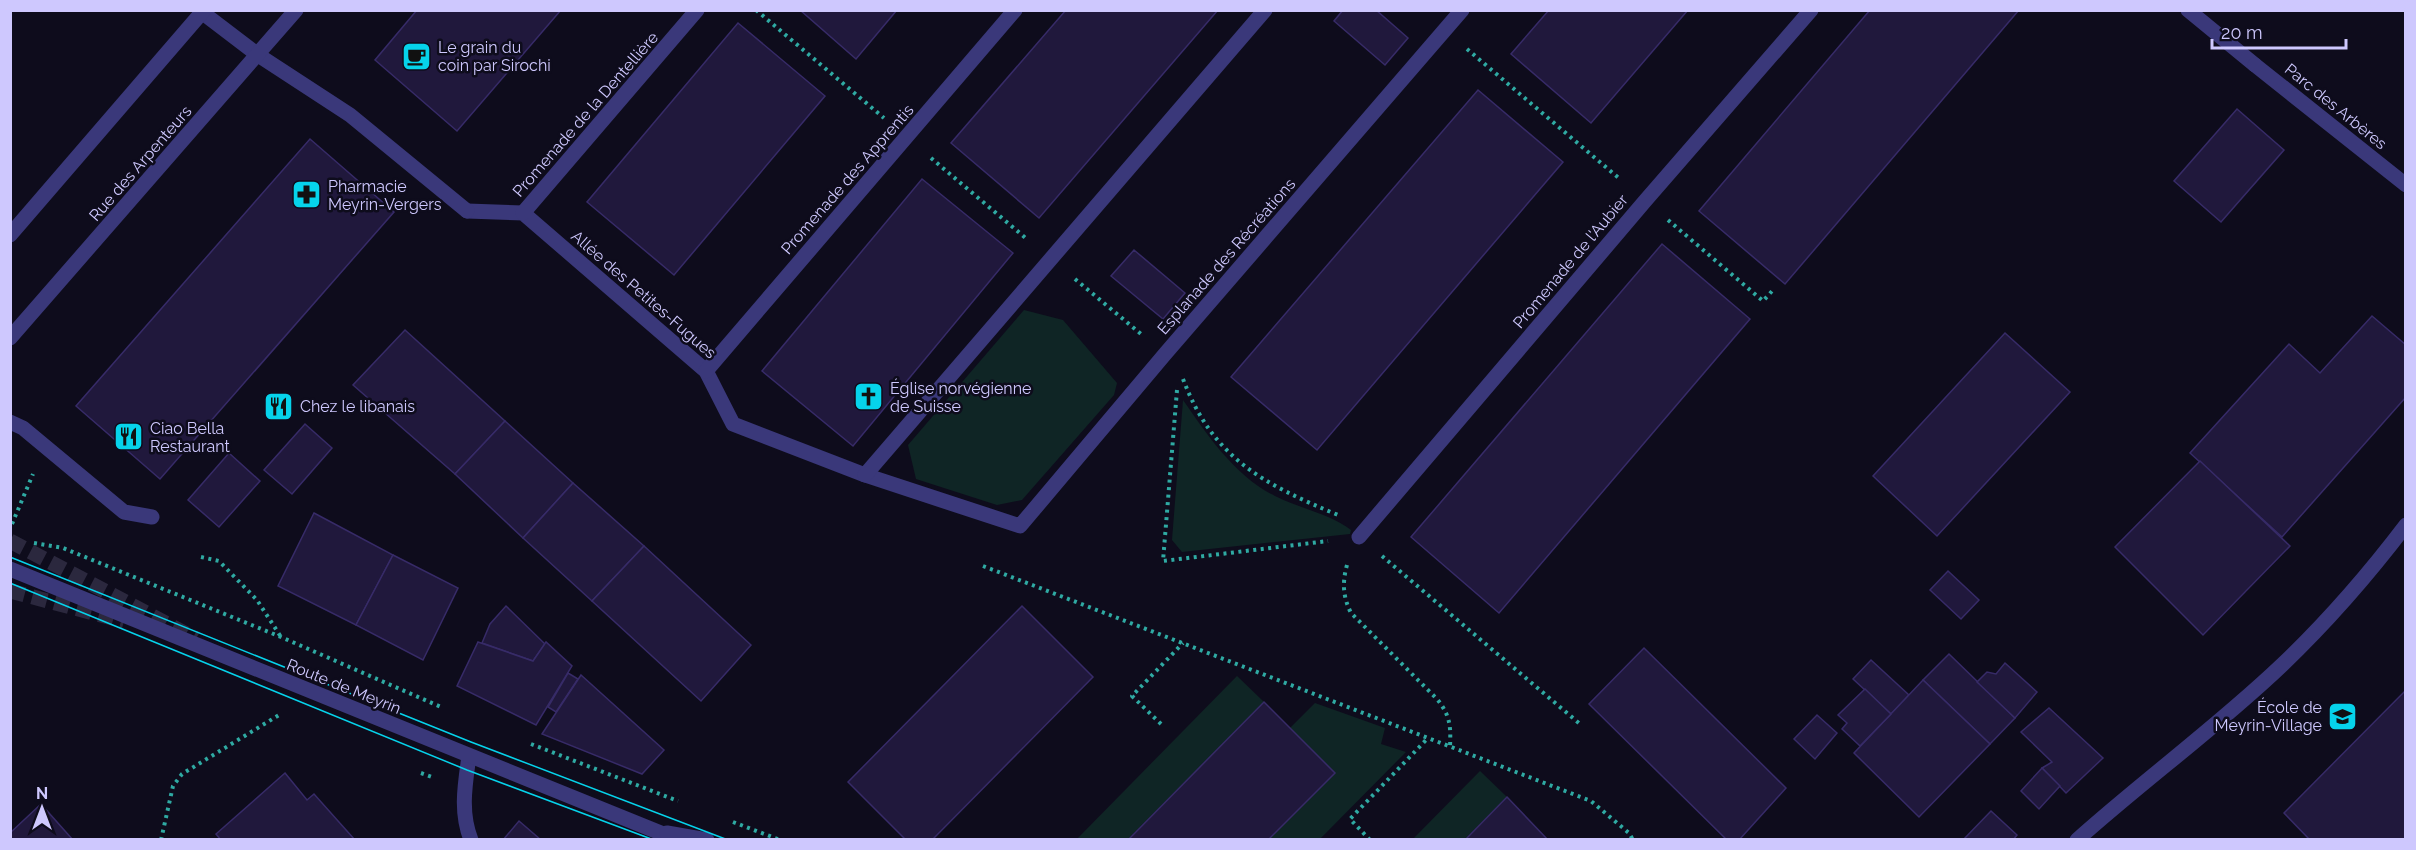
<svg xmlns="http://www.w3.org/2000/svg" width="2416" height="850" font-family="Raleway,sans-serif">
	<style>
		.green { fill: #0f2525 }
		.building { fill: #20183c; stroke: #372b68; stroke-width: 1.5 }
		.lines { fill: none; stroke-linecap: round; stroke-linejoin: round }
		.primary-tunnel { stroke: #2b283e; stroke-width: 15; stroke-dasharray: 15 8; stroke-linecap: butt }
		.path { stroke: #2faaa3; stroke-width: 4; stroke-dasharray: 3 4.5; stroke-linecap: butt }
		.pedestrian { stroke: #3a387a; stroke-width: 15 }
		.minor { stroke: #3a387a; stroke-width: 15 }
		.tertiary { stroke: #3a387a; stroke-width: 15 }
		.tram { stroke: #06d3eb; stroke-width: 1.5 }
		.labels { text-anchor: middle; stroke-width: 5; stroke-linejoin: round; paint-order: stroke }
		.poi-label { font-size: 16px; fill: #cec8fe; stroke: #0e0c1c; text-anchor: start }
		.street-label { font-size: 16px; fill: #cec8fe; stroke: #0e0c1c }
	</style>
	<rect width="100%" height="100%" fill="#0e0c1c"/>
	<g class="green">
		<polygon points="1024,310 1063,320 1117,383 1114,395 1022,500 997,505 916,479 908,445"/>
		<path d="M1183,400c25,36 52,76 92,96 25,13 54,17 76,34l-1,4 -168,18 -10,-12z"/>
		<polygon points="1237,676 1264,702 1128,839 1076,840"/>
		<polygon points="1315,703 1385,728 1381,744 1406,752 1320,839 1268,840 1290,728"/>
		<polygon points="1480,771 1507,797 1465,839 1412,840"/>
	</g>
	<g class="building">
		<polygon points="417,10 561,10 457,131 375,60"/>
		<polygon points="800,10 897,10 856,59"/>
		<polygon points="1066,10 1218,10 1039,218 951,143"/>
		<polygon points="1343,10 1376,10 1408,38 1385,65 1334,21"/>
		<polygon points="1549,10 1688,10 1591,123 1511,54"/>
		<polygon points="1870,10 2019,10 1785,284 1699,211"/>
		<polygon points="738,23 825,96 674,275 587,202"/>
		<polygon points="1478,90 1563,162 1317,450 1231,377"/>
		<polygon points="2237,109 2284,150 2221,222 2174,181"/>
		<polygon points="310,139 394,212 160,479 76,406"/>
		<polygon points="922,179 1013,253 853,446 762,371"/>
		<polygon points="1662,244 1750,319 1499,613 1411,537"/>
		<polygon points="1134,250 1185,293 1163,319 1111,276"/>
		<polygon points="2372,316 2406,345 2406,397 2282,537 2190,453 2289,344 2320,373"/>
		<polygon points="405,330 505,421 455,474 353,385"/>
		<polygon points="2005,333 2070,392 1937,536 1873,476"/>
		<polygon points="505,421 573,483 523,538 455,474"/>
		<polygon points="305,424 332,448 292,494 264,470"/>
		<polygon points="229,453 260,481 219,527 188,500"/>
		<polygon points="2200,461 2290,546 2203,635 2115,547"/>
		<polygon points="573,483 644,546 592,601 523,538"/>
		<polygon points="314,513 393,555 356,625 278,586"/>
		<polygon points="644,546 751,645 701,701 592,601"/>
		<polygon points="393,555 458,588 423,660 356,625"/>
		<polygon points="1948,571 1979,600 1961,619 1930,590"/>
		<polygon points="506,606 545,644 533,661 482,643 490,624"/>
		<polygon points="1022,606 1093,677 932,840 906,840 848,782"/>
		<polygon points="478,642 533,661 546,642 572,666 536,725 457,686"/>
		<polygon points="1644,648 1786,788 1739,840 1727,840 1589,704"/>
		<polygon points="1949,654 2015,718 1990,744 1923,680"/>
		<polygon points="1871,660 1909,695 1891,714 1853,679"/>
		<polygon points="2005,663 2037,692 2015,718 1977,682 1987,672 1996,674"/>
		<polygon points="568,673 578,679 556,712 548,707"/>
		<polygon points="581,675 664,750 642,774 542,734"/>
		<polygon points="1923,680 1990,744 1919,817 1854,753"/>
		<polygon points="1865,689 1891,714 1860,746 1842,729 1847,723 1838,715"/>
		<polygon points="2406,690 2406,840 2310,840 2284,813"/>
		<polygon points="1264,702 1335,773 1268,840 1128,840"/>
		<polygon points="2049,708 2103,758 2066,793 2042,768 2052,762 2021,732"/>
		<polygon points="1817,715 1837,733 1815,759 1794,739"/>
		<polygon points="2042,768 2060,786 2039,809 2021,791"/>
		<polygon points="285,773 307,800 314,794 355,840 221,840 216,834"/>
		<polygon points="1507,797 1548,840 1465,840"/>
		<polygon points="41,804 73,840 10,840 10,833"/>
		<polygon points="1991,811 2017,835 2013,840 1963,840"/>
		<polygon points="519,821 541,840 503,840"/>
	</g>
	<g class="lines">
		<g class="primary-tunnel">
			<polyline points="10,541 196,639"/>
			<polyline points="10,591 124,621"/>
		</g>
		<g class="path">
			<polyline points="756,10 884,118"/>
			<polyline points="1467,49 1621,180"/>
			<polyline points="931,158 1028,240"/>
			<polyline points="1668,220 1763,301 1773,290"/>
			<polyline points="1075,279 1141,334"/>
			<path d="M1183,379c30,80 81,105 155,136"/>
			<polyline points="1177,390 1163,561 1328,541"/>
			<polyline points="12,524 33,474"/>
			<polyline points="34,543 63,548 281,637 441,707"/>
			<polyline points="1382,556 1580,724"/>
			<polyline points="201,557 219,561 257,600 281,637"/>
			<path d="M1347,565c-5,18 -4,32 4,48l86,86c13,16 14,27 13,47"/>
			<polyline points="983,566 1591,801 1629,833 1633,840"/>
			<polyline points="1161,724 1132,696 1183,643"/>
			<polyline points="531,744 678,801"/>
			<polyline points="421,773 435,778"/>
			<polyline points="733,822 780,840"/>
			<polyline points="161,840 173,786 182,774 279,715"/>
			<polyline points="1370,840 1350,819 1428,738"/>
		</g>
		<g class="pedestrian">
			<polyline points="199,10 258,55"/>
			<polyline points="2188,10 2255,65"/>
			<polyline points="467,211 523,213 706,371 733,424 865,475 1020,526 1165,354 1462,10"/>
			<polyline points="523,213 697,10"/>
			<polyline points="10,235 204,10"/>
			<polyline points="706,371 1015,10"/>
			<polyline points="865,475 1265,10"/>
			<polyline points="1359,537 1645,201 1811,10"/>
		</g>
		<g class="minor">
			<polyline points="258,55 350,115 467,211"/>
			<polyline points="2255,65 2406,185"/>
			<polyline points="10,338 296,10"/>
			<polyline points="10,422 23,428 124,512 152,517"/>
			<path d="M469,756c-4,29 -9,56 2,84"/>
		</g>
		<g class="tertiary">
			<polyline points="10,569 678,840"/>
			<polyline points="667,833 707,840"/>
			<path d="M2077,840c67,-60 140,-113 205,-175 45,-43 86,-90 124,-140"/>
		</g>
		<g class="tram">
			<polyline points="10,557 471,742 728,840"/>
			<polyline points="10,583 467,770 654,840"/>
		</g>
	</g>
	<defs>
		<symbol id="cafe-square" viewBox="-11 -11 22 22"><rect x="-9" y="-9" width="18" height="18" rx="4" fill="#06d3eb" stroke="#0e0c1c"/><path d="M-5.5-4.5H6V0H3Q3 3.5 0 3.5H-2.5Q-5.5 3.5-5.5 0ZM3-3.2v2h1.7v-2ZM-6 4.5H4V6H-6Z" fill="#111"/></symbol>
		<symbol id="pharmacy-square" viewBox="-11 -11 22 22"><rect x="-9" y="-9" width="18" height="18" rx="4" fill="#06d3eb" stroke="#0e0c1c"/><path d="M-2-6h4v4h4v4h-4v4h-4v-4h-4v-4h4Z" fill="#111"/></symbol>
		<symbol id="church-square" viewBox="-11 -11 22 22"><rect x="-9" y="-9" width="18" height="18" rx="4" fill="#06d3eb" stroke="#0e0c1c"/><path d="M-1.2-6h2.4v3.5h3.3v2.4h-3.3V6h-2.4V-.1h-3.3v-2.4h3.3Z" fill="#111"/></symbol>
		<symbol id="restaurant-square" viewBox="-11 -11 22 22"><rect x="-9" y="-9" width="18" height="18" rx="4" fill="#06d3eb" stroke="#0e0c1c"/><path d="M-5-6h1v4h1v-4h1v4h1v-4h1v5L-1.5 .5V6h-2V.5L-5-1ZM5-6V6H3V1.5H1.5Q1.5-4 5-6Z" fill="#111"/></symbol>
		<symbol id="school-square" viewBox="-11 -11 22 22"><rect x="-9" y="-9" width="18" height="18" rx="4" fill="#06d3eb" stroke="#0e0c1c"/><path d="M0-5L7-2L0 1L-7-2ZM-4 1L0 2.5L4 1V4Q0 6-4 4Z" fill="#111"/></symbol>
	</defs>
	<g fill-rule="evenodd">
		<use href="#cafe-square" x="400" y="40" width="33" height="33"/>
		<use href="#pharmacy-square" x="290" y="178" width="33" height="33"/>
		<use href="#church-square" x="852" y="380" width="33" height="33"/>
		<use href="#restaurant-square" x="262" y="390" width="33" height="33"/>
		<use href="#restaurant-square" x="112" y="420" width="33" height="33"/>
		<use href="#school-square" x="2326" y="700" width="33" height="33"/>
	</g>
	<g class="labels">
		<g class="poi-label">
			<text x="438" y="53">Le grain du<tspan x="438" dy="18">coin par Sirochi</tspan></text>
			<text x="328" y="192">Pharmacie<tspan x="328" dy="18">Meyrin-Vergers</tspan></text>
			<text x="890" y="394">Église norvégienne<tspan x="890" dy="18">de Suisse</tspan></text>
			<text x="300" y="412">Chez le libanais</text>
			<text x="150" y="434">Ciao Bella<tspan x="150" dy="18">Restaurant</tspan></text>
			<text x="2322" y="713" text-anchor="end">École de<tspan x="2322" dy="18">Meyrin-Village</tspan></text>
		</g>
		<g class="street-label">
			<text transform="translate(2336 106) rotate(39)" y="6">Parc des Arbères</text>
			<text transform="translate(585 114) rotate(-49)" y="6">Promenade de la Dentellière</text>
			<text transform="translate(140 163) rotate(-49)" y="6">Rue des Arpenteurs</text>
			<text transform="translate(847 179) rotate(-49)" y="6">Promenade des Apprentis</text>
			<text transform="translate(1226 256) rotate(-49)" y="6">Esplanade des Récréations</text>
			<text transform="translate(1570 261) rotate(-50)" y="6">Promenade de l'Aubier</text>
			<text transform="translate(644 294) rotate(41)" y="6">Allée des Petites-Fugues</text>
			<text transform="translate(344 686) rotate(22)" y="6">Route de Meyrin</text>
		</g>
	</g>
	<rect width="2416" height="850" fill="none" stroke="#cec8fe" stroke-width="24"/>
	<g transform="translate(42 808)" stroke="#0e0c1c" stroke-width="4.5" paint-order="stroke">
	<path d="M0-4.5L10 22L0 15L-10 22Z" fill="#cec8fe"/>
	<text y="-9" font-size="16" font-weight="bold" text-anchor="middle" fill="#cec8fe">N</text>
	</g>
	<path d="M2212 39v9h134v-9" fill="none" stroke="#cec8fe" stroke-width="3"/>
	<text x="2221" y="39" font-size="18" fill="#cec8fe" stroke="#0e0c1c" stroke-width="4.5" paint-order="stroke">20 m</text>
</svg>
